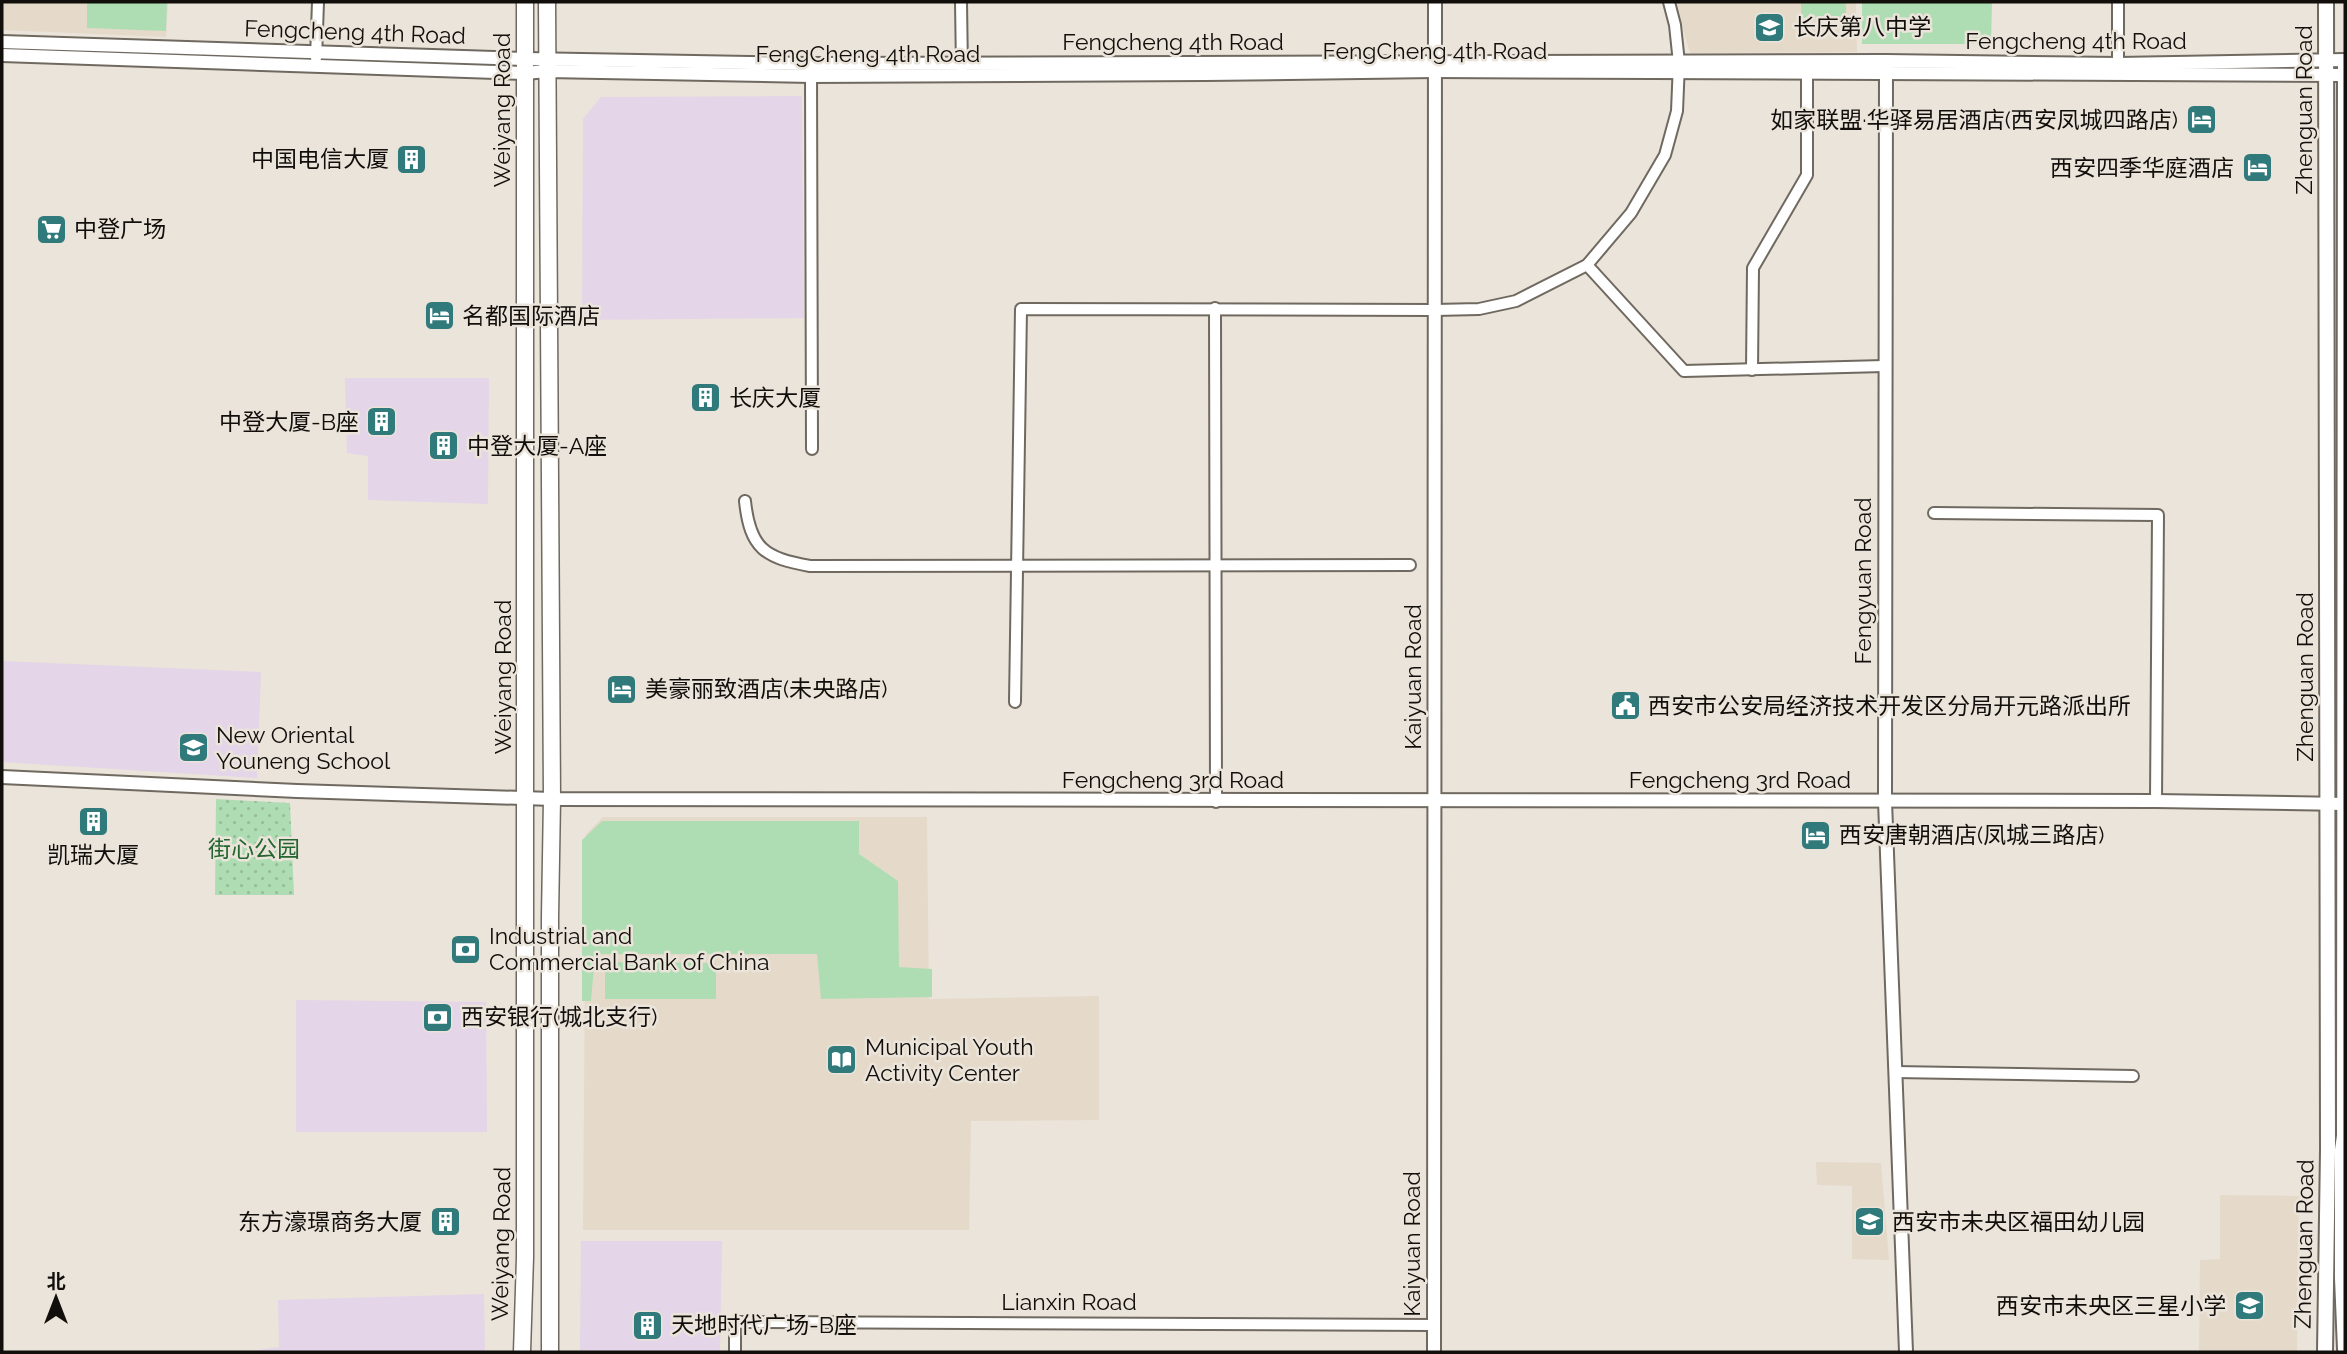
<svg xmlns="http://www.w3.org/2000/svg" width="2347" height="1354" font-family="Raleway,'Noto Sans SC',sans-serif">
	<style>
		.commercial { fill: #e4d5e8 }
		.built { fill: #e5dac9 }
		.green { fill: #afddb3 }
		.park { fill: url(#park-dots) }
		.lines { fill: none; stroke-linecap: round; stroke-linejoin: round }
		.minor-casing { stroke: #6f6960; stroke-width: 14 }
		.tertiary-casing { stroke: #6f6960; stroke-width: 16 }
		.secondary-casing { stroke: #6f6960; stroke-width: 18 }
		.primary-casing { stroke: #6f6960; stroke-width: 19 }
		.minor { stroke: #fff; stroke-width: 10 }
		.tertiary { stroke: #fff; stroke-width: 12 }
		.secondary { stroke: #fff; stroke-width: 14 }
		.primary { stroke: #fff; stroke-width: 16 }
		.labels { text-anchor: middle; stroke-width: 5; stroke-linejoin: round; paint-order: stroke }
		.poi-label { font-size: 23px; fill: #110e0b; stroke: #ebe4da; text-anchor: start }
		.street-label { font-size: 23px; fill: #110e0b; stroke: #ebe4da }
		.park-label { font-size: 23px; fill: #246630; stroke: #ebe4da }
	</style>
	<defs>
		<pattern id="park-dots" width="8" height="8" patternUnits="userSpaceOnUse" patternTransform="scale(1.75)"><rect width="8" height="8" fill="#afddb3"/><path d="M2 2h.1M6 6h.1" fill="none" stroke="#96bc99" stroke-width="1.8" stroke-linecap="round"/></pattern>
	</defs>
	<rect width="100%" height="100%" fill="#ebe4da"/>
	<g class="commercial">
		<polygon points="802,96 804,318 582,320 583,119 601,97"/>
		<polygon points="345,378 489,378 488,504 368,500 368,456 347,453"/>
		<polygon points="2,661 261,672 257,778 2,762"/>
		<polygon points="296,1000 486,1002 487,1132 296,1132"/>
		<polygon points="581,1241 722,1241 720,1352 580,1352"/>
		<polygon points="484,1294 485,1352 245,1352 279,1347 278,1300"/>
	</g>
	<g class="built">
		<polygon points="2,2 168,2 166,37 2,30"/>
		<polygon points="1675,2 1856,2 1857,52 1690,53"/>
		<polygon points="603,817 927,817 929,999 1099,996 1099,1120 971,1121 969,1230 583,1230 586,834"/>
		<polygon points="1816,1162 1881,1163 1889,1260 1852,1259 1852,1186 1817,1185"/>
		<polygon points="2220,1195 2299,1196 2297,1352 2199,1352 2200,1260 2220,1259"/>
	</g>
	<g class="green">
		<polygon points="87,2 167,2 166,31 87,28"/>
		<polygon points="1801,2 1846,2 1846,17 1801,18"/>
		<polygon points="1862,2 1992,2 1991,44 1862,44"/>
		<polygon points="602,821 859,821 859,854 898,881 899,967 932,969 932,997 821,999 817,954 595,954 591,1001 582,1001 582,840"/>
		<polygon points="605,962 716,963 716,999 605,999"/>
	</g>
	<polygon class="park" points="216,799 290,803 294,895 215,895"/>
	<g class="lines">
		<defs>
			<g id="minor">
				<polyline points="961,2 962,69"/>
				<polyline points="2118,2 2118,64"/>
				<polyline points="316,58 318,2"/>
				<polyline points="811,70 812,449"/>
				<polyline points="1587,265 1684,371 1884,366"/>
				<polyline points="1215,308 1216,802"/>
				<polyline points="1752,370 1753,268 1807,175 1807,74"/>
				<path d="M745,501c5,48 20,57 65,65l600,-1"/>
				<polyline points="1934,513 2158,515 2156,801"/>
				<polyline points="1015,702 1021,309 1435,310 1479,309 1516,301 1587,265 1631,213 1665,155 1677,111 1679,63 1675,25 1669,2"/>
				<polyline points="1895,1072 2133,1076"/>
				<polyline points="735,1352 735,1322 1433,1325"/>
			</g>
			<g id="tertiary">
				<polyline points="2,42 526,59 811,64 1886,61 2118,64 2345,60"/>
				<polyline points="2,55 525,73 547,71 811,76 1205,74 1435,71 2345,75"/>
				<polyline points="1886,65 1885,801 1906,1352"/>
				<polyline points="2,777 297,791 552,799 2156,801 2345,804"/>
				<polyline points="1434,1352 1435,2"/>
			</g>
			<g id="secondary">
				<polyline points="2345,63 2344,1136 2342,1150 2342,1278 2345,1349"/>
				<polyline points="2325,1352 2328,1150 2326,2"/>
			</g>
			<g id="primary">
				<polyline points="547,2 552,799 550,917 550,1352"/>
				<polyline points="522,1352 525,1257 525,2"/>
			</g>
		</defs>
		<use href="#minor" class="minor-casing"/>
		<use href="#tertiary" class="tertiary-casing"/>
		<use href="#secondary" class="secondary-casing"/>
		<use href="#primary" class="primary-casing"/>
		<use href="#minor" class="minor"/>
		<use href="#tertiary" class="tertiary"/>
		<use href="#secondary" class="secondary"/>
		<use href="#primary" class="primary"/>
	</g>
	<defs>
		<symbol id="school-square" viewBox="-11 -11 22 22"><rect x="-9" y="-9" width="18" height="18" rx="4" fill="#307a7c" stroke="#ebe4da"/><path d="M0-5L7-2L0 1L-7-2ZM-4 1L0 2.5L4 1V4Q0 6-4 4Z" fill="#fff"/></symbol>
		<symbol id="hotel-square" viewBox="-11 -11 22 22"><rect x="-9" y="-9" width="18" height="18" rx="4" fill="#307a7c" stroke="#ebe4da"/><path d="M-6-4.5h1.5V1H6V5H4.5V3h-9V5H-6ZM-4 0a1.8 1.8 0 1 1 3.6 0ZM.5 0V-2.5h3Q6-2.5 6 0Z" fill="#fff"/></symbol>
		<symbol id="building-square" viewBox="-11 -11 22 22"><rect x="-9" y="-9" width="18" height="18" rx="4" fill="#307a7c" stroke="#ebe4da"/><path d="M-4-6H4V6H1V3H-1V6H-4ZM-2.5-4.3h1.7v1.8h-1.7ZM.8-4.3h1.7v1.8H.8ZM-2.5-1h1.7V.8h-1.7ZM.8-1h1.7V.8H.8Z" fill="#fff"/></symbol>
		<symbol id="supermarket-square" viewBox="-11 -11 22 22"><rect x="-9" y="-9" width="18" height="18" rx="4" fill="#307a7c" stroke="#ebe4da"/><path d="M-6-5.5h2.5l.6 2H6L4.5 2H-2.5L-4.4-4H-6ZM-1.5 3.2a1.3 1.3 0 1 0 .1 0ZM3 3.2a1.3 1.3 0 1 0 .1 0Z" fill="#fff"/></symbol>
		<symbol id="civic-square" viewBox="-11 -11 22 22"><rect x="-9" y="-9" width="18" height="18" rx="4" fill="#307a7c" stroke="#ebe4da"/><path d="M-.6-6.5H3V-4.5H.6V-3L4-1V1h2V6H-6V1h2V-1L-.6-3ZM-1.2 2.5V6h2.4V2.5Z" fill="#fff"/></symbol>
		<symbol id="bank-square" viewBox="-11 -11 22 22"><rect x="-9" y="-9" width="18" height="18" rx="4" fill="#307a7c" stroke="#ebe4da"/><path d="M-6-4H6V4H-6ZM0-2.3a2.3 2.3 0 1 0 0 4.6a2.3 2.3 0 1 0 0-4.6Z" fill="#fff"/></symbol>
		<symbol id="library-square" viewBox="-11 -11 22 22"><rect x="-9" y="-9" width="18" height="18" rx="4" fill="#307a7c" stroke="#ebe4da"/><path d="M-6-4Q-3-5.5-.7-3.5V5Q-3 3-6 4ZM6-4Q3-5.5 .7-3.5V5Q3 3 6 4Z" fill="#fff"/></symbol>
	</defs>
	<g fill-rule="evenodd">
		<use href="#school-square" x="1752" y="10" width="35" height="35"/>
		<use href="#hotel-square" x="2184" y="102" width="35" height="35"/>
		<use href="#building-square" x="394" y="142" width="35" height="35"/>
		<use href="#hotel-square" x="2240" y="150" width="35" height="35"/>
		<use href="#supermarket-square" x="34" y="212" width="35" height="35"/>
		<use href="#hotel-square" x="422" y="298" width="35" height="35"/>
		<use href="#building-square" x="688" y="380" width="35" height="35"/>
		<use href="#building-square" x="364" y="404" width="35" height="35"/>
		<use href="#building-square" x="426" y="428" width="35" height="35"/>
		<use href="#hotel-square" x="604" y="672" width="35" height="35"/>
		<use href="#civic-square" x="1608" y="688" width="35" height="35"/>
		<use href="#school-square" x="176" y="730" width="35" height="35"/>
		<use href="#building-square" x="76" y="804" width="35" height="35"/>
		<use href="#hotel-square" x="1798" y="818" width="35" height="35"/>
		<use href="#bank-square" x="448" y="932" width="35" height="35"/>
		<use href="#bank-square" x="420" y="1000" width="35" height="35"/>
		<use href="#library-square" x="824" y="1042" width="35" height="35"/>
		<use href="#building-square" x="428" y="1204" width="35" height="35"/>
		<use href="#school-square" x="1852" y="1204" width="35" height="35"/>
		<use href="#school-square" x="2232" y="1288" width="35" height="35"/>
		<use href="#building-square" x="630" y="1308" width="35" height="35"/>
	</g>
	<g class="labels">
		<g class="poi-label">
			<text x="1793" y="35">长庆第八中学</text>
			<text x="2178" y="128" text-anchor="end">如家联盟·华驿易居酒店(西安凤城四路店)</text>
			<text x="389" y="167" text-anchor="end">中国电信大厦</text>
			<text x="2234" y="176" text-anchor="end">西安四季华庭酒店</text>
			<text x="74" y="237">中登广场</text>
			<text x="462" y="324">名都国际酒店</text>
			<text x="729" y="406">长庆大厦</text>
			<text x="359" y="430" text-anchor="end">中登大厦-B座</text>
			<text x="467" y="454">中登大厦-A座</text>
			<text x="645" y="697">美豪丽致酒店(未央路店)</text>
			<text x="1648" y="714">西安市公安局经济技术开发区分局开元路派出所</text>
			<text x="216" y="743">New Oriental<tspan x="216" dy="26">Youneng School</tspan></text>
			<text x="1839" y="843">西安唐朝酒店(凤城三路店)</text>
			<text x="93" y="863" text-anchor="middle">凯瑞大厦</text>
			<text x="489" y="944">Industrial and<tspan x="489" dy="26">Commercial Bank of China</tspan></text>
			<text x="461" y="1025">西安银行(城北支行)</text>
			<text x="865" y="1055">Municipal Youth<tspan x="865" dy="26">Activity Center</tspan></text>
			<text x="422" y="1230" text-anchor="end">东方濠璟商务大厦</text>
			<text x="1892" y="1230">西安市未央区福田幼儿园</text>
			<text x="2226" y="1314" text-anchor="end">西安市未央区三星小学</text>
			<text x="671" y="1333">天地时代广场-B座</text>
		</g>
		<g class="street-label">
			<text transform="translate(355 32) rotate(2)" y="8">Fengcheng 4th Road</text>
			<text x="2076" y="49">Fengcheng 4th Road</text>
			<text x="1173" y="50">Fengcheng 4th Road</text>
			<text x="1435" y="59">FengCheng 4th Road</text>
			<text x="868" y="62">FengCheng 4th Road</text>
			<text transform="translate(502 110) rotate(-90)" y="8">Weiyang Road</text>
			<text transform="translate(2304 110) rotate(-90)" y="8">Zhenguan Road</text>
			<text transform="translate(1863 581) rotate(-90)" y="8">Fengyuan Road</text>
			<text transform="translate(503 677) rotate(-90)" y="8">Weiyang Road</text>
			<text transform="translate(1413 677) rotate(-90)" y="8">Kaiyuan Road</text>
			<text transform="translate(2305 677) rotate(-90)" y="8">Zhenguan Road</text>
			<text x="1173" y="788">Fengcheng 3rd Road</text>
			<text x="1740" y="788">Fengcheng 3rd Road</text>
			<text transform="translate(501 1244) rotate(-89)" y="8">Weiyang Road</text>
			<text transform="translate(1412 1244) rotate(-90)" y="8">Kaiyuan Road</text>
			<text transform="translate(2304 1244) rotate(-89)" y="8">Zhenguan Road</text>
			<text x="1069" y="1310">Lianxin Road</text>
		</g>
		<g class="park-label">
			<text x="254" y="857">街心公园</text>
		</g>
	</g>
	<rect width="2347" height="1354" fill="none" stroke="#110e0b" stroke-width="7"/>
	<g transform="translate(56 1298)" stroke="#ebe4da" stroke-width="5" paint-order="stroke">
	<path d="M0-5L12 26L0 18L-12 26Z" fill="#110e0b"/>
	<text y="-10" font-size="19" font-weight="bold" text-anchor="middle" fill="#110e0b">北</text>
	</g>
</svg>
